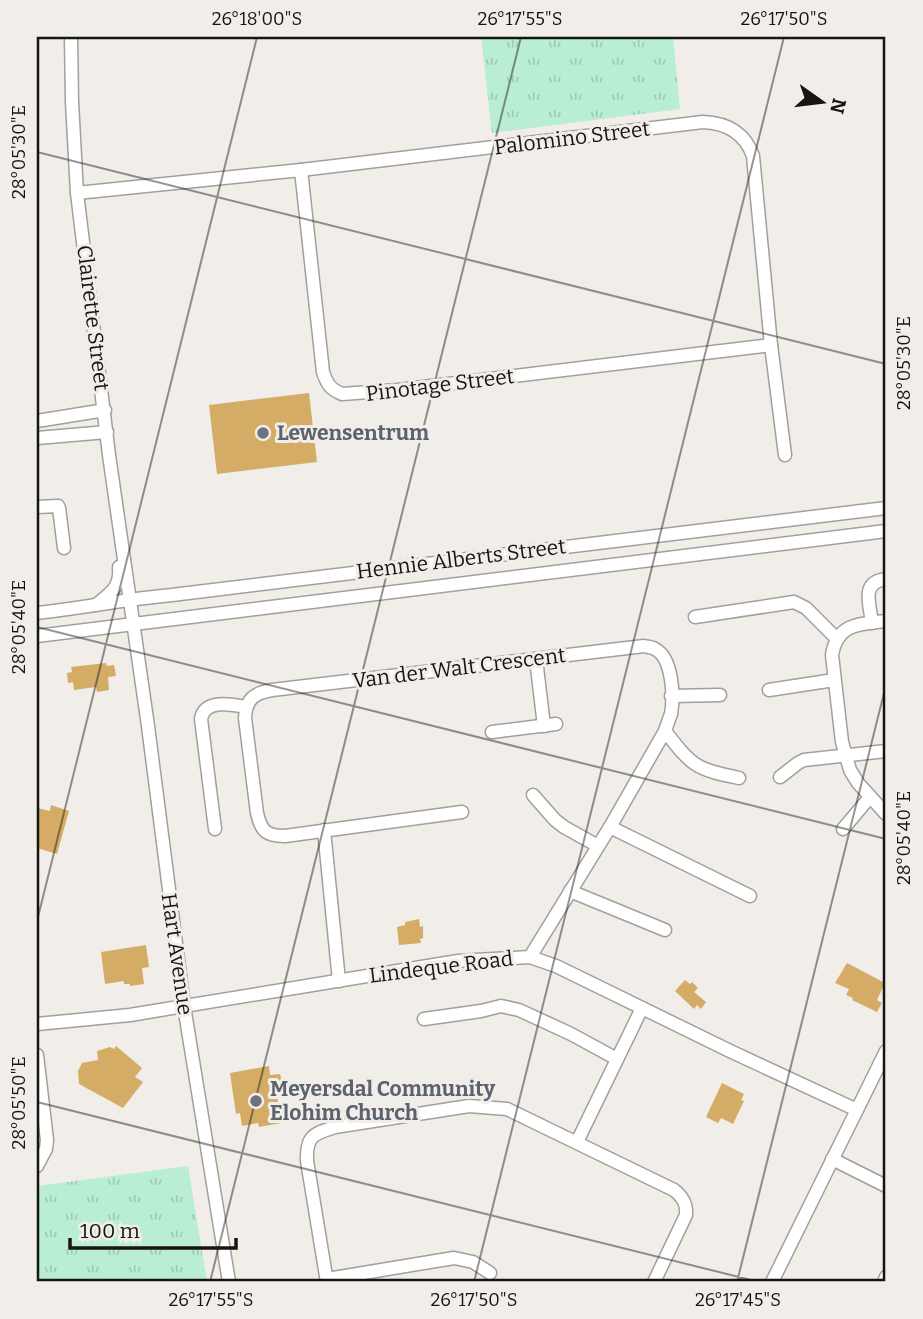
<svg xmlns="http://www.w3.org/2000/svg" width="923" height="1319" font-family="Bitter,serif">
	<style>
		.grass { fill: url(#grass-tufts) }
		.building { fill: #d4ac66 }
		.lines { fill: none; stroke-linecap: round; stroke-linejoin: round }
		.minor-casing { stroke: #a3a09b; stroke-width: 15 }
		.minor { stroke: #fff; stroke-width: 12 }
		.ticks { fill: none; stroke: #171514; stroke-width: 2; stroke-opacity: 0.45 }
		.worship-dot { fill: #6b7280; stroke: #f1ede8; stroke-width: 2.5 }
		.labels { text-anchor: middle; stroke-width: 6; stroke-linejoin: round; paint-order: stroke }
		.street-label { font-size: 21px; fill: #171514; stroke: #f1ede8 }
		.worship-label { font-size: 21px; font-weight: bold; fill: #5b616d; stroke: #f1ede8; text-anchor: start }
		.neatline { fill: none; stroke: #171514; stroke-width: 2.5 }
		.ticks-label { font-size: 18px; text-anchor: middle; fill: #171514 }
	</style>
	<defs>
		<pattern id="grass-tufts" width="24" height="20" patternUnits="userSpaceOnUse" patternTransform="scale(1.75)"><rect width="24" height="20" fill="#b9eed2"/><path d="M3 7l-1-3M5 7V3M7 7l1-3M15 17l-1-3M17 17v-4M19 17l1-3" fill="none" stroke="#9ecbb3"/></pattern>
	</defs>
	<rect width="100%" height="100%" fill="#f1ede8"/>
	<g class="grass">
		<polygon points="481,37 673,37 680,109 492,133"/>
		<polygon points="188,1166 207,1282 37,1282 37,1186"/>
	</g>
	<g class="building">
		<polygon points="309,393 317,462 217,474 209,405"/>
		<polygon points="106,663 107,666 114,665 116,676 108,677 109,690 97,692 96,687 74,690 73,682 68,683 67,673 72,672 71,667"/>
		<polygon points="51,805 69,811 57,854 37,848 37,808 50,811"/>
		<polygon points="419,919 420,927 423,926 423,938 420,939 421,943 399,945 397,927 405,925 405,922"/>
		<polygon points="146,945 149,967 142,968 144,984 130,986 130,984 124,984 124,981 105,984 101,952"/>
		<polygon points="847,963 885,983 877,1000 882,1003 877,1012 852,1000 853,998 846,995 849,989 835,983"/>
		<polygon points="685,980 690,984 692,982 698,988 694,992 706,1002 701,1009 697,1005 694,1009 675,991"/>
		<polygon points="116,1046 142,1068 135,1077 143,1082 123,1108 79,1084 78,1071 82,1063 98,1060 97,1051 110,1047 114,1049"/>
		<polygon points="269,1066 270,1075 280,1074 283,1087 276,1088 281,1123 259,1127 258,1123 242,1126 240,1113 236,1114 230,1073"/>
		<polygon points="722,1083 744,1094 741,1100 744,1101 733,1124 721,1118 718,1123 706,1117"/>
	</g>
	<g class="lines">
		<defs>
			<g id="minor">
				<polyline points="71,37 72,102 77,193 109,455 148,726 184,1006 229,1282"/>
				<path d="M301,170l22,202c4,12 7,17 19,22l56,-4 373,-45"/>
				<path d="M77,193l224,-23 402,-48c24,1 42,11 50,34l18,189 14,110"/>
				<polyline points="37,421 105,410"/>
				<polyline points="37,438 107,432"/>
				<polyline points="37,507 58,506 59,508 64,548"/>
				<path d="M96,605c14,-12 25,-17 23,-38"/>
				<path d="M37,613c45,-5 89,-14 135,-18l714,-87"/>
				<polyline points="695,617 794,602 806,608 837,639"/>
				<path d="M886,621c-26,3 -49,2 -54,34l10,87 8,28 8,13 28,31"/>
				<path d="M872,623c-2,-19 -12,-41 14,-44"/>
				<polyline points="37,636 886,531"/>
				<polyline points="536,659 544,726"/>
				<polyline points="769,690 834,680"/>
				<polyline points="671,696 720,695"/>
				<path d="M665,731c27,35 30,38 74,47"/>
				<polyline points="492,732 556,724"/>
				<polyline points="780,777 798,763 804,760 886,751"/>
				<polyline points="533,795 555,820 564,827 598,846"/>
				<path d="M462,812l-177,24c-19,0 -24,-5 -28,-23l-12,-95c1,-19 9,-25 27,-28l372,-44c4,1 8,1 11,3 18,9 19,48 16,65 -2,5 -4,11 -6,17l-55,96 -80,130"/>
				<polyline points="610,827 750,896"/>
				<path d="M215,829l-14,-110c3,-20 30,-15 45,-12"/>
				<polyline points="843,829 870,797"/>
				<polyline points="324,830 339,981"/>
				<polyline points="570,891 665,930"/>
				<polyline points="424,1019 481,1011 501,1006 519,1010 571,1034 617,1059"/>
				<polyline points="37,1024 130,1015 458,961 530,957 556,966 593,984 730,1051 857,1110"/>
				<polyline points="37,1055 47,1140 46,1149 37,1166"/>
				<polyline points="577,1142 642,1008"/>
				<polyline points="832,1159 886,1186"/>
				<polyline points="327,1279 454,1258 473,1262 490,1273"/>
				<path d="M327,1282l-20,-121c-1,-25 6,-27 28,-34l134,-21 38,3 167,81c9,7 13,14 12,25l-32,67"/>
				<polyline points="772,1282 886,1051"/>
				<polyline points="884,1282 886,1277"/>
			</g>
		</defs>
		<use href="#minor" class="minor-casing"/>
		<use href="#minor" class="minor"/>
	</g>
	<path class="ticks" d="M37,152l849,212M37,627l849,212M37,921l220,-884M37,1102l722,180M210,1282l311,-1245M474,1282l310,-1245M737,1282l149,-597"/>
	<g class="worship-dot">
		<circle cx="263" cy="433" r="7"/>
		<circle cx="256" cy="1101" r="7"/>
	</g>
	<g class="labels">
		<g class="street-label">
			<text transform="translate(572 138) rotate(-7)" y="7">Palomino Street</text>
			<text transform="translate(93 318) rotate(83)" y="7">Clairette Street</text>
			<text transform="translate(440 385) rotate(-7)" y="7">Pinotage Street</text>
			<text transform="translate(461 559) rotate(-7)" y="7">Hennie Alberts Street</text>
			<text transform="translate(459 668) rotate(-7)" y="7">Van der Walt Crescent</text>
			<text transform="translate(177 954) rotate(82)" y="7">Hart Avenue</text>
			<text transform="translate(441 967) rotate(-7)" y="7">Lindeque Road</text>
		</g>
		<g class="worship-label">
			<text x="277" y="440">Lewensentrum</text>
			<text x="270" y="1096">Meyersdal Community<tspan x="270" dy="24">Elohim Church</tspan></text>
		</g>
	</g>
	<rect width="923" height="1319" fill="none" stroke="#f1ede8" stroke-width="77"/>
	<g transform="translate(822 102) rotate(104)" stroke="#f1ede8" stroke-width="5" paint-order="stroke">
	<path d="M0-5L12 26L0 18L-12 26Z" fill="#171514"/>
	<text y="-10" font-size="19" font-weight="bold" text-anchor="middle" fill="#171514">N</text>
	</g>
	<path d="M70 1238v10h166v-10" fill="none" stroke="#171514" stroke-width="3.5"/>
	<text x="80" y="1238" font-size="21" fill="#171514" stroke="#f1ede8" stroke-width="5" paint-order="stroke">100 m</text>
	<rect x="38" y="38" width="846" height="1242" class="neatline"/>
	<g class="ticks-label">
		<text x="257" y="25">26°18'00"S</text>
		<text x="520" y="25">26°17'55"S</text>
		<text x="784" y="25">26°17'50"S</text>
		<text transform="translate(19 152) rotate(-90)" y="6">28°05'30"E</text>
		<text transform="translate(904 363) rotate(-90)" y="6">28°05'30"E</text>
		<text transform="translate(19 627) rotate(-90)" y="6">28°05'40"E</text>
		<text transform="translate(904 838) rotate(-90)" y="6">28°05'40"E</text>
		<text transform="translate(19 1103) rotate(-90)" y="6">28°05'50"E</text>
		<text x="211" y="1306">26°17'55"S</text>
		<text x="474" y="1306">26°17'50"S</text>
		<text x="738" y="1306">26°17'45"S</text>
	</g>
</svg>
